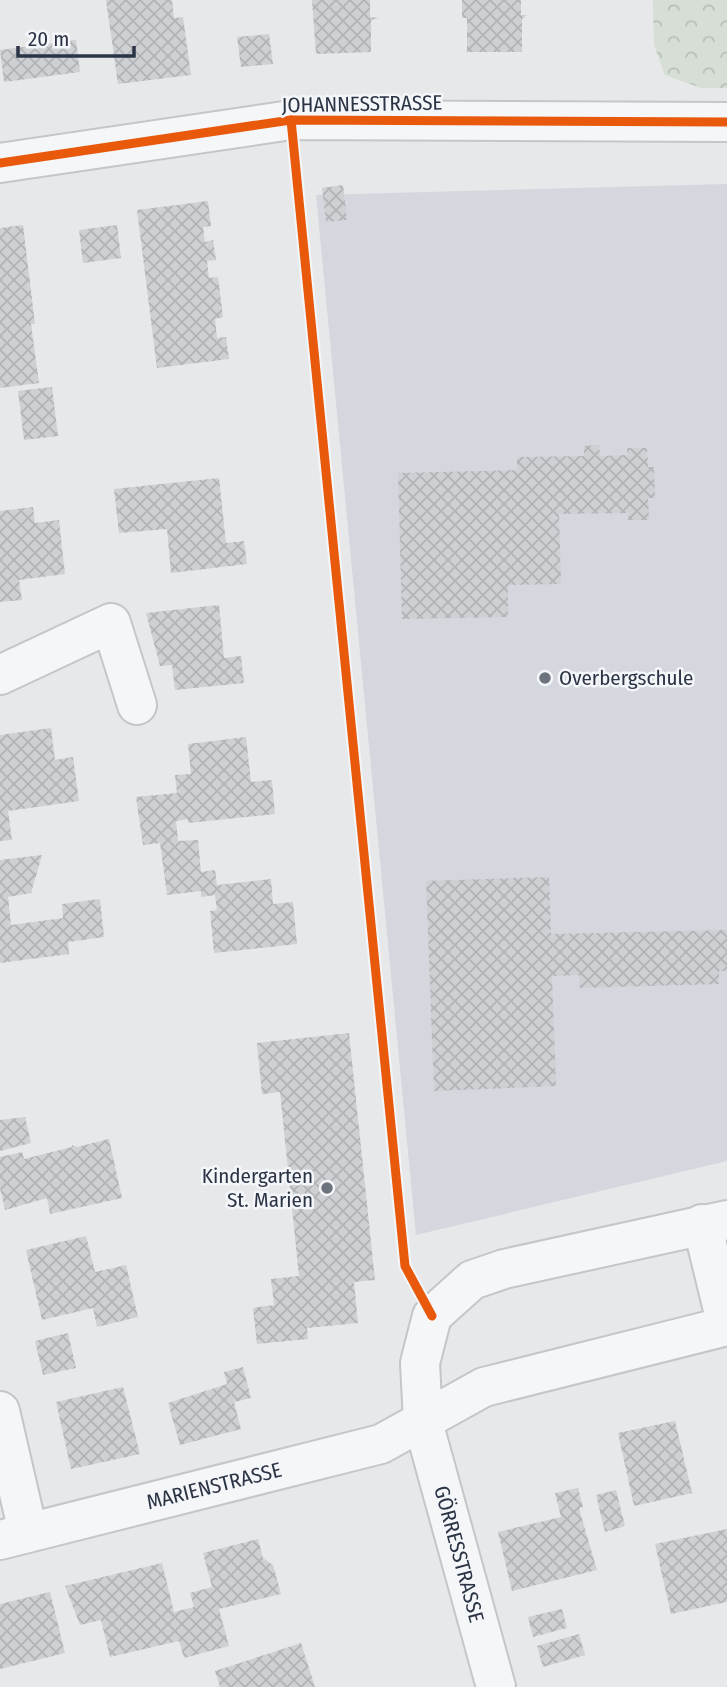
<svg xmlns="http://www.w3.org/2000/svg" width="727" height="1687" font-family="'Fira Sans Condensed',sans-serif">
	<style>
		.built { fill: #d4d7dd }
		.park { fill: url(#park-crowns) }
		.building { fill: url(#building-cross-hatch) }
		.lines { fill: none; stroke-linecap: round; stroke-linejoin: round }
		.street-casing { stroke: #c4c6c8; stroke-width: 42 }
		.street { stroke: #f5f6f7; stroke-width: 38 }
		.cycleway-casing { stroke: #f4f6f9; stroke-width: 13 }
		.cycleway { stroke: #e8590c; stroke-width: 9 }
		.poi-dot { fill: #6c737f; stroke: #f4f6f9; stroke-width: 2.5 }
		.labels { text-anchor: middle; stroke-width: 5; stroke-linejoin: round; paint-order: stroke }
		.street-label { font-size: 21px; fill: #2b3445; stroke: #f4f6f9 }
		.poi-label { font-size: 21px; fill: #2b3445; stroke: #f4f6f9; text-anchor: start }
	</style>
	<defs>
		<pattern id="park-crowns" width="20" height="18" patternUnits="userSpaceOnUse" patternTransform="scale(1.75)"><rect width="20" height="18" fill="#d6ded6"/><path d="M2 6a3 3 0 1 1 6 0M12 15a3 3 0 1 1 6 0" fill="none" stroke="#b8bfb9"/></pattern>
		<pattern id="building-cross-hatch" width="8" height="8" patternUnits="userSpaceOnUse" patternTransform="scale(1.75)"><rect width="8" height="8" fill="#ced0d3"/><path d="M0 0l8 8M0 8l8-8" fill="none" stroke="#b1b3b6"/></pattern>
	</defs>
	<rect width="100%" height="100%" fill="#e6e8ea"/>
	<polygon class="built" points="727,184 727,1161 416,1235 316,195"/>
	<polygon class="park" points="653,0 727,0 727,88 701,88 665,75 654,45"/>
	<g class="building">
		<polygon points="106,0 172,0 174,18 183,17 191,75 118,84"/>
		<polygon points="312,0 370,0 370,17 379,18 371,20 371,52 316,54"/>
		<polygon points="462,0 521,0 521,15 527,15 522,19 522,52 467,52 467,18 462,18"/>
		<polygon points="269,34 273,64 241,67 237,37"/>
		<polygon points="76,40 80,72 4,82 0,50"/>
		<polygon points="343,185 347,220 326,222 322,188"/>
		<polygon points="208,201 211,226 203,227 205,242 213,240 216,260 207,261 209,278 218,277 223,317 215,319 217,338 226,337 229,359 157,368 137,210"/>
		<polygon points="23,225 35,324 31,324 39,383 0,388 0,228"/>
		<polygon points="117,225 121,258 83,263 79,230"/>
		<polygon points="52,387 58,436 24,440 18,391"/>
		<polygon points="599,445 600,456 627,455 627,448 647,448 648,467 654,467 655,498 648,498 649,520 628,520 629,513 559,514 561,584 508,585 508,617 402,619 398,473 517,470 517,457 584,456 584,446"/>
		<polygon points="219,478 226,543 244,541 247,564 171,573 167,529 119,533 114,489"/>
		<polygon points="33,507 35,523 59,520 65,574 19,580 22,600 0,602 0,511"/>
		<polygon points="219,605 224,658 241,656 244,683 175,690 172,665 160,666 146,613"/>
		<polygon points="51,728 55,760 73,757 79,801 8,811 12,840 0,841 0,735"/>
		<polygon points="246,737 251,782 272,780 275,814 188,823 188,819 176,821 178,841 198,840 201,872 215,870 217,885 271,879 273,904 293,902 297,944 214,953 210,911 217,910 215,895 201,897 201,891 167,895 160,843 143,845 136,797 177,793 175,775 191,774 188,744"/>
		<polygon points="42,855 31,893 8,897 11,925 63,918 62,904 100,899 104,937 68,942 69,954 0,963 0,860"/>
		<polygon points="549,877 551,934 727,930 727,971 719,971 719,984 580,988 579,975 552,976 556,1086 434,1091 426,881"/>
		<polygon points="349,1033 375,1280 354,1282 358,1323 307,1328 308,1339 257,1344 253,1308 274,1305 271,1279 299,1276 280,1092 262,1094 257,1043"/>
		<polygon points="25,1117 31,1143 0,1151 0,1120"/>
		<polygon points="109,1139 122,1198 50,1214 47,1198 5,1210 0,1188 0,1157 22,1152 24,1159 72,1147 72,1145 77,1147"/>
		<polygon points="86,1236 95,1272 126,1265 138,1317 97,1327 93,1308 42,1320 26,1250"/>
		<polygon points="68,1333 76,1368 43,1375 35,1341"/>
		<polygon points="243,1367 251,1398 234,1402 241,1429 180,1445 168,1403 227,1384 224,1372"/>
		<polygon points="123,1387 140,1454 71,1469 56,1402"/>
		<polygon points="675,1421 692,1493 634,1506 618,1433"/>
		<polygon points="578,1488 583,1507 580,1508 580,1512 597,1570 512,1591 498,1532 561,1517 555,1493"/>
		<polygon points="616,1490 625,1526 605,1532 596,1495"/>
		<polygon points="727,1529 727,1602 671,1614 655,1544"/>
		<polygon points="258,1539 263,1558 273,1565 281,1594 219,1609 229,1646 184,1658 179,1641 110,1657 101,1620 80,1625 65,1586 162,1563 174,1612 194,1607 190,1593 212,1587 203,1553"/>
		<polygon points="50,1592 65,1653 0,1669 0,1604"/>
		<polygon points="562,1609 567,1628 533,1637 528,1617"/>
		<polygon points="579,1634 585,1655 543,1667 537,1646"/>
		<polygon points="301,1643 315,1687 220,1687 215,1671"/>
	</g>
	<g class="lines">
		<defs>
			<g id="street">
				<polyline points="0,163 291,120 727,122"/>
				<polyline points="0,675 111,623 137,705"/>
				<polyline points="0,1411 28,1532"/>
				<polyline points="0,1540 381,1444 484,1387 727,1326 702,1224"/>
				<polyline points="496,1687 423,1422 420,1363 432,1316 472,1280 504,1269 727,1220"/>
			</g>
		</defs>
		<use href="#street" class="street-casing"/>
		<use href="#street" class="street"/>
		<defs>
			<g id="cycleway">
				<polyline points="291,120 405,1266 432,1316"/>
				<polyline points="0,163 291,120 727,122"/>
			</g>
		</defs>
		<use href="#cycleway" class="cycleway-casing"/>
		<use href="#cycleway" class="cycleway"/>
	</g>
	<g class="poi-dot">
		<circle cx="545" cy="678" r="7"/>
		<circle cx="327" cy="1188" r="7"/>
	</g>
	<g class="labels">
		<g class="street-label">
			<text transform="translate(362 104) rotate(-1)" y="7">JOHANNESSTRASSE</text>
			<text transform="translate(214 1486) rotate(-14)" y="7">MARIENSTRASSE</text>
			<text transform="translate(459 1554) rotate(75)" y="7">GÖRRESSTRASSE</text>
		</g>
		<g class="poi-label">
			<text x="559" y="685">Overbergschule</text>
			<text x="313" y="1183" text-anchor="end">Kindergarten<tspan x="313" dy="24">St. Marien</tspan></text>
		</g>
	</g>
	<path d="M18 46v10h116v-10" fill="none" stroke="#2b3445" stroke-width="3.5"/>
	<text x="28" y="46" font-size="21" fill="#2b3445" stroke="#f4f6f9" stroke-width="5" paint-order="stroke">20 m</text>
</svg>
